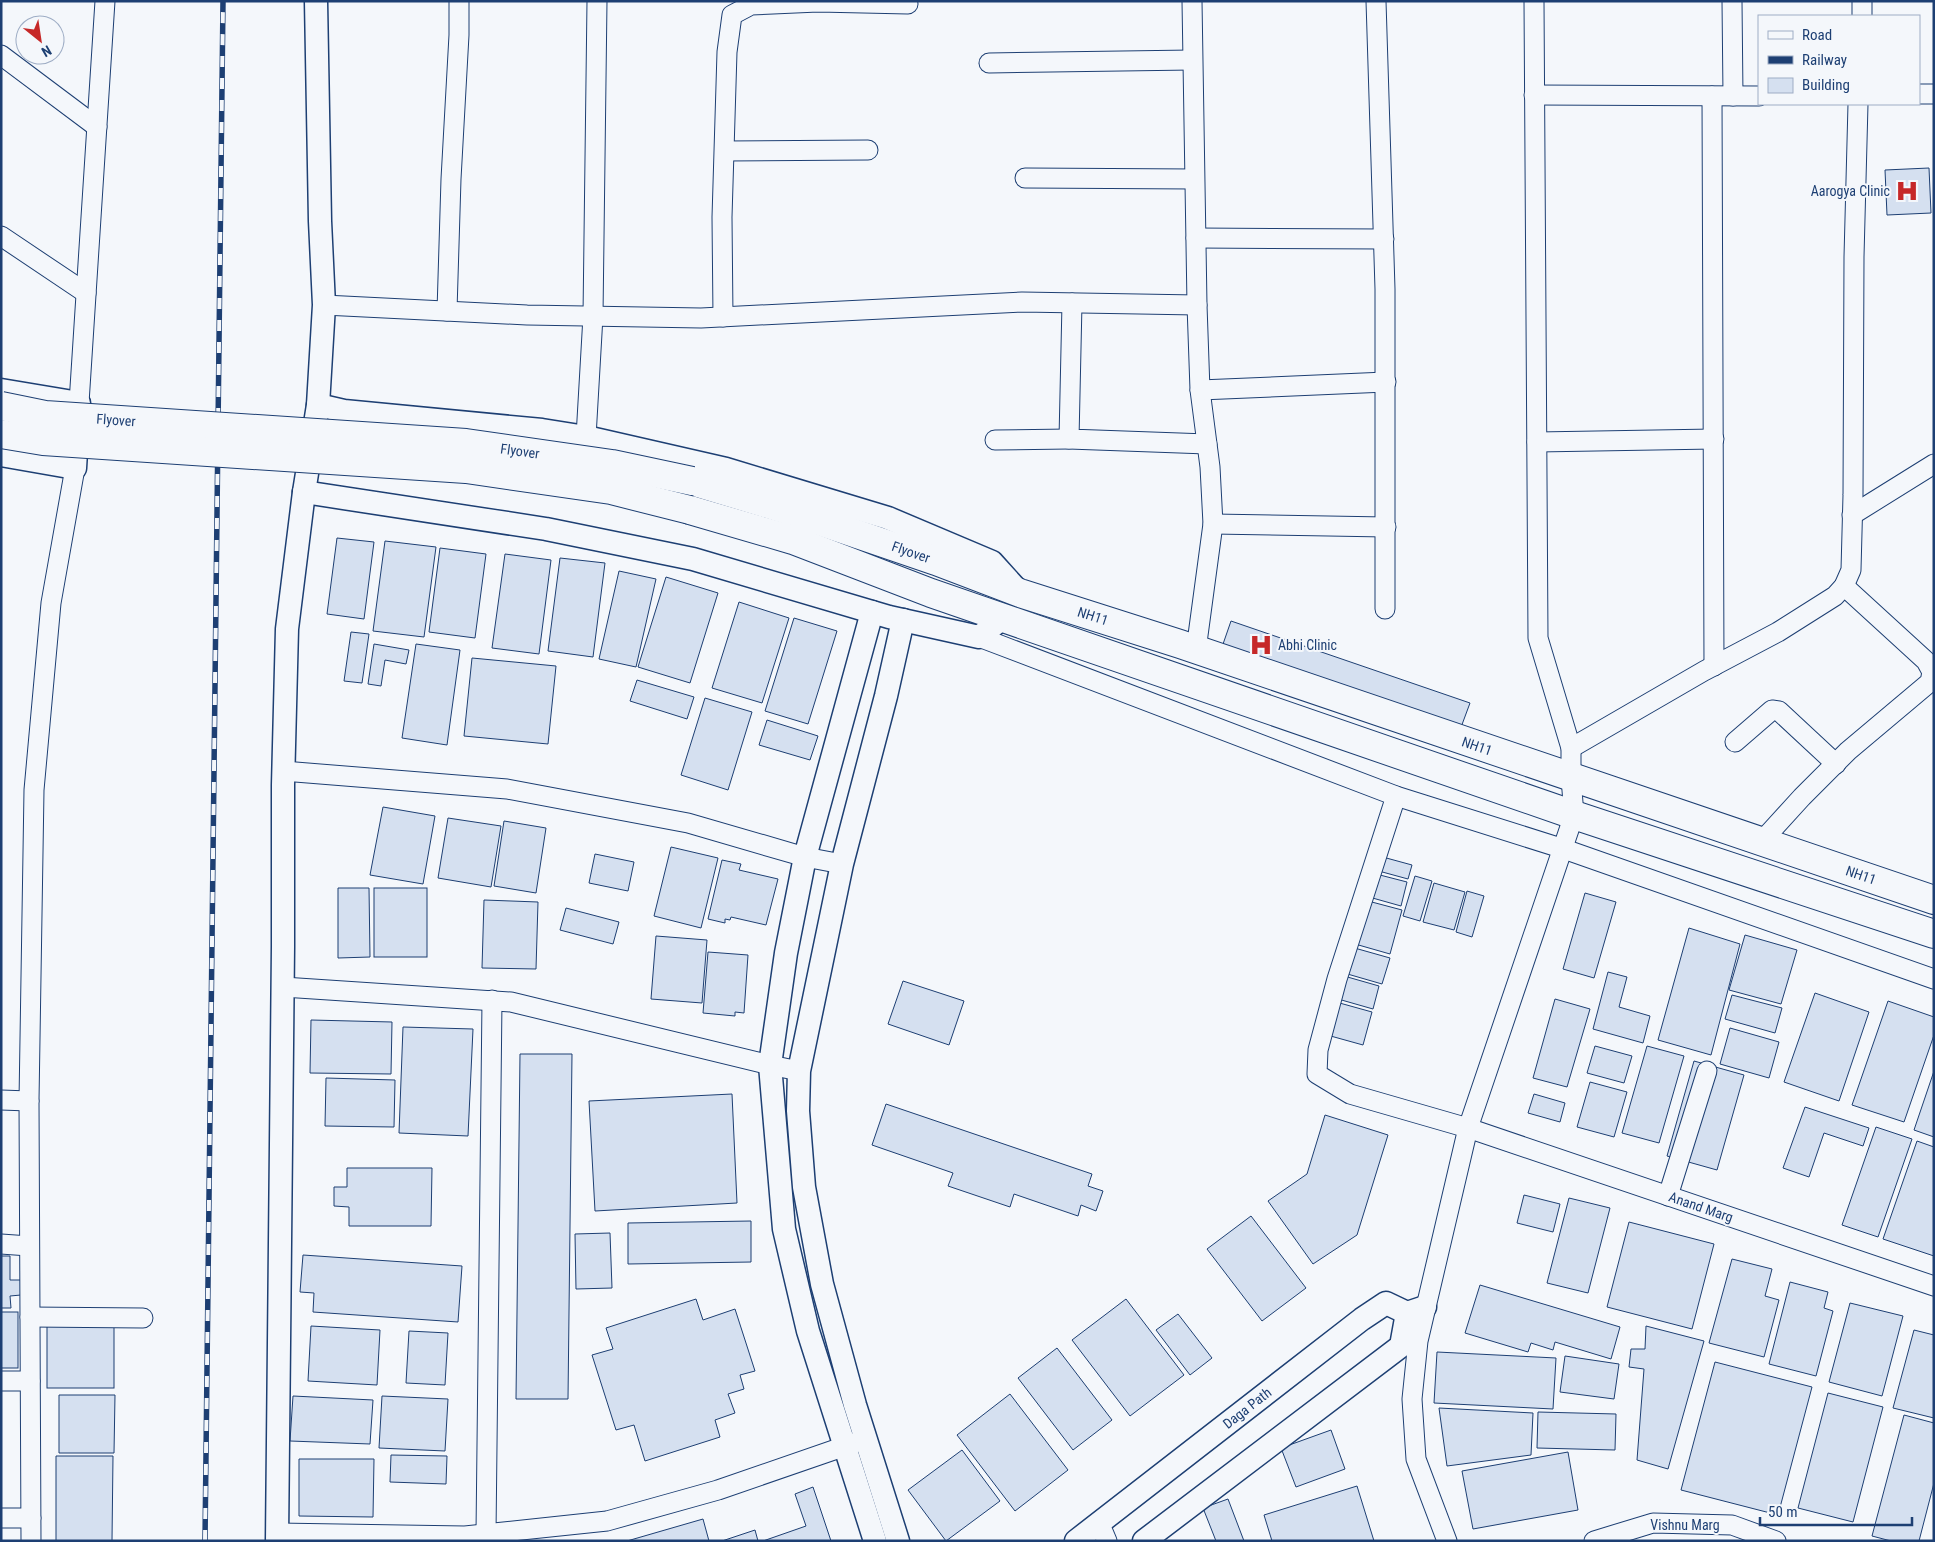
<svg xmlns="http://www.w3.org/2000/svg" width="1935" height="1542" font-family="'Roboto Condensed',sans-serif">
	<style>
		.building { fill: #d5e0f0; stroke: #1d3f73 }
		.lines { fill: none; stroke-linecap: round; stroke-linejoin: round }
		.minor-casing { stroke: #1d3f73; stroke-width: 21 }
		.tertiary-casing { stroke: #1d3f73; stroke-width: 25 }
		.trunk-casing { stroke: #1d3f73; stroke-width: 30 }
		.minor { stroke: #f4f7fb; stroke-width: 19 }
		.tertiary { stroke: #f4f7fb; stroke-width: 22 }
		.trunk { stroke: #f4f7fb; stroke-width: 28 }
		.rail-casing { stroke: #1d3f73; stroke-width: 5.5 }
		.rail { stroke: #f4f7fb; stroke-width: 4; stroke-dasharray: 11; stroke-linecap: butt }
		.trunk-bridge-casing { stroke: #1d3f73; stroke-width: 30; stroke-linecap: butt }
		.trunk-bridge { stroke: #f4f7fb; stroke-width: 28 }
		.labels { text-anchor: middle; stroke-width: 4; stroke-linejoin: round; paint-order: stroke }
		.poi-label { font-size: 14px; fill: #1d3f73; stroke: #f4f7fb; text-anchor: end }
		.street-label { font-size: 14px; fill: #1d3f73; stroke: #f4f7fb }
	</style>
	<rect width="100%" height="100%" fill="#f4f7fb"/>
	<g class="building">
		<polygon points="1929,168 1931,213 1887,215 1885,170"/>
		<polygon points="337,538 374,542 364,619 327,614"/>
		<polygon points="385,541 436,547 424,637 373,631"/>
		<polygon points="440,548 486,554 475,638 429,632"/>
		<polygon points="505,554 551,560 539,654 492,648"/>
		<polygon points="560,558 605,563 593,657 548,651"/>
		<polygon points="619,571 656,579 636,667 599,659"/>
		<polygon points="666,577 718,593 690,683 638,667"/>
		<polygon points="739,602 789,618 762,703 712,688"/>
		<polygon points="794,618 837,631 808,724 765,711"/>
		<polygon points="1231,621 1470,703 1460,730 1222,647"/>
		<polygon points="351,632 369,634 362,683 344,681"/>
		<polygon points="374,644 409,650 406,664 385,660 381,686 368,684"/>
		<polygon points="416,644 460,650 447,745 402,738"/>
		<polygon points="472,658 556,666 548,744 464,736"/>
		<polygon points="637,680 694,697 687,719 630,701"/>
		<polygon points="705,698 752,712 728,790 681,775"/>
		<polygon points="767,720 818,736 810,760 759,745"/>
		<polygon points="383,807 435,816 423,884 370,875"/>
		<polygon points="448,818 501,826 491,887 438,878"/>
		<polygon points="504,821 546,828 536,893 494,886"/>
		<polygon points="671,847 718,858 701,928 654,916"/>
		<polygon points="595,854 634,862 628,891 589,883"/>
		<polygon points="1379,856 1412,865 1408,879 1375,870"/>
		<polygon points="722,860 741,864 739,870 778,879 766,925 731,917 730,920 725,919 725,923 708,919"/>
		<polygon points="1376,874 1407,882 1401,906 1369,897"/>
		<polygon points="1415,876 1432,881 1420,921 1403,916"/>
		<polygon points="1434,883 1465,892 1454,930 1423,922"/>
		<polygon points="338,888 369,888 370,957 338,958"/>
		<rect x="374" y="888" width="53" height="69"/>
		<polygon points="1467,891 1484,896 1472,937 1456,932"/>
		<polygon points="1585,893 1616,902 1594,978 1563,969"/>
		<polygon points="484,900 538,902 536,969 482,968"/>
		<polygon points="1368,901 1402,910 1390,954 1355,944"/>
		<polygon points="566,908 619,922 613,944 560,930"/>
		<polygon points="1689,928 1740,944 1711,1055 1658,1040"/>
		<polygon points="1745,935 1797,950 1781,1004 1729,990"/>
		<polygon points="656,936 707,940 702,1003 651,999"/>
		<polygon points="1351,947 1390,958 1382,984 1344,973"/>
		<polygon points="708,952 748,955 744,1013 735,1012 735,1016 703,1013"/>
		<polygon points="1608,972 1627,977 1619,1007 1650,1016 1643,1043 1593,1029"/>
		<polygon points="1344,976 1379,986 1373,1009 1338,999"/>
		<polygon points="903,981 964,1001 949,1045 888,1024"/>
		<polygon points="1815,993 1869,1012 1839,1101 1784,1082"/>
		<polygon points="1732,995 1782,1008 1775,1033 1725,1019"/>
		<polygon points="1555,999 1590,1009 1567,1087 1533,1078"/>
		<polygon points="1888,1001 1934,1017 1934,1035 1904,1122 1852,1105"/>
		<polygon points="1336,1002 1372,1012 1363,1045 1327,1035"/>
		<polygon points="311,1020 392,1022 391,1074 310,1073"/>
		<polygon points="403,1027 473,1029 468,1136 399,1133"/>
		<polygon points="1730,1028 1779,1042 1769,1078 1720,1064"/>
		<polygon points="1595,1046 1632,1056 1624,1083 1587,1073"/>
		<polygon points="1647,1046 1684,1056 1659,1143 1622,1133"/>
		<polygon points="520,1054 572,1054 568,1399 516,1399"/>
		<polygon points="1694,1061 1744,1075 1717,1170 1667,1156"/>
		<polygon points="1934,1071 1934,1137 1914,1130"/>
		<polygon points="326,1078 395,1080 394,1127 325,1126"/>
		<polygon points="1590,1082 1627,1092 1614,1137 1577,1127"/>
		<polygon points="732,1094 737,1203 595,1211 589,1101"/>
		<polygon points="1534,1094 1565,1103 1560,1122 1528,1113"/>
		<polygon points="886,1104 1092,1174 1088,1186 1103,1191 1096,1211 1081,1205 1078,1216 1014,1194 1010,1207 948,1186 953,1173 872,1145"/>
		<polygon points="1805,1107 1869,1128 1863,1146 1824,1133 1809,1177 1783,1168"/>
		<polygon points="1325,1115 1388,1135 1357,1235 1313,1264 1268,1201 1307,1174"/>
		<polygon points="1876,1127 1912,1139 1878,1237 1842,1225"/>
		<polygon points="1917,1141 1934,1147 1934,1256 1883,1239"/>
		<polygon points="347,1168 432,1168 431,1226 349,1226 349,1207 334,1206 334,1187 347,1187"/>
		<polygon points="1524,1195 1560,1204 1553,1232 1517,1223"/>
		<polygon points="1569,1198 1610,1208 1588,1293 1547,1283"/>
		<polygon points="1251,1216 1306,1288 1262,1321 1207,1249"/>
		<polygon points="751,1221 751,1262 628,1264 628,1223"/>
		<polygon points="1629,1222 1714,1244 1692,1329 1607,1307"/>
		<polygon points="610,1233 612,1288 576,1289 575,1234"/>
		<polygon points="303,1255 462,1266 458,1322 313,1312 314,1293 300,1292"/>
		<polygon points="1,1256 10,1256 10,1280 21,1280 21,1295 10,1296 11,1308 1,1308"/>
		<polygon points="1732,1259 1772,1269 1765,1296 1779,1300 1764,1357 1709,1343"/>
		<polygon points="1790,1282 1828,1292 1824,1308 1833,1311 1816,1376 1769,1364"/>
		<polygon points="1480,1285 1620,1327 1611,1359 1555,1342 1553,1350 1531,1343 1528,1352 1465,1333"/>
		<polygon points="696,1299 703,1320 735,1309 755,1371 740,1375 744,1389 728,1394 735,1413 715,1420 720,1437 645,1461 634,1425 616,1430 592,1355 613,1349 606,1328"/>
		<polygon points="1126,1299 1184,1375 1130,1416 1072,1340"/>
		<polygon points="1850,1303 1903,1316 1882,1396 1829,1382"/>
		<rect x="1" y="1312" width="17" height="56"/>
		<polygon points="1178,1314 1212,1358 1190,1375 1156,1330"/>
		<rect x="47" y="1326" width="67" height="62"/>
		<polygon points="311,1326 380,1330 377,1385 308,1381"/>
		<polygon points="1646,1326 1704,1341 1668,1469 1637,1460 1644,1369 1629,1367 1631,1349 1645,1349"/>
		<polygon points="1914,1330 1934,1335 1934,1418 1893,1408"/>
		<polygon points="409,1331 448,1333 445,1385 406,1383"/>
		<polygon points="1057,1348 1112,1420 1073,1450 1018,1378"/>
		<polygon points="1437,1352 1556,1358 1553,1409 1434,1403"/>
		<polygon points="1565,1356 1619,1364 1614,1399 1560,1392"/>
		<polygon points="1715,1362 1812,1387 1778,1515 1681,1490"/>
		<polygon points="1828,1393 1883,1407 1853,1522 1798,1508"/>
		<polygon points="1010,1394 1068,1470 1015,1511 957,1435"/>
		<polygon points="59,1395 115,1395 114,1453 59,1453"/>
		<polygon points="293,1396 373,1400 370,1444 290,1441"/>
		<polygon points="382,1396 448,1399 445,1451 379,1448"/>
		<polygon points="1439,1408 1533,1413 1531,1455 1447,1466"/>
		<polygon points="1538,1412 1616,1414 1615,1450 1537,1448"/>
		<polygon points="1904,1415 1934,1423 1934,1483 1919,1541 1891,1541 1872,1536"/>
		<polygon points="1331,1430 1345,1469 1296,1487 1281,1448"/>
		<polygon points="962,1450 1000,1501 946,1541 908,1490"/>
		<polygon points="1568,1452 1578,1510 1473,1529 1462,1471"/>
		<polygon points="391,1455 447,1456 446,1484 390,1482"/>
		<polygon points="56,1456 113,1456 112,1541 56,1541"/>
		<polygon points="299,1459 374,1459 373,1517 299,1516"/>
		<polygon points="1357,1486 1374,1541 1272,1541 1264,1515"/>
		<polygon points="813,1487 831,1541 763,1541 806,1526 795,1494"/>
		<polygon points="1228,1499 1244,1541 1216,1541 1203,1508"/>
		<polygon points="703,1519 709,1541 627,1541"/>
		<polygon points="755,1530 758,1541 722,1541"/>
	</g>
	<g class="lines">
		<defs>
			<g id="minor">
				<polyline points="1192,1 1197,305 1200,390 1210,467 1213,524 1196,650"/>
				<polyline points="1376,1 1385,289 1385,609"/>
				<polyline points="1732,1 1733,96"/>
				<polyline points="1862,16 1862,1"/>
				<polyline points="1,55 97,127"/>
				<polyline points="989,63 1192,60"/>
				<polyline points="1919,94 1934,94"/>
				<polyline points="1534,95 1759,96"/>
				<polyline points="1712,96 1714,666"/>
				<polyline points="725,151 868,150"/>
				<polyline points="1025,178 1194,179"/>
				<polyline points="1,236 86,293"/>
				<polyline points="1196,238 1384,239"/>
				<polyline points="1072,303 1069,439 1207,444"/>
				<polyline points="324,305 527,315 701,318 1022,302 1197,305"/>
				<polyline points="447,311 451,179 459,35 459,1"/>
				<polyline points="723,317 722,217 727,52 732,15 751,5 818,2 908,4"/>
				<polyline points="1200,390 1386,382"/>
				<polyline points="79,403 105,1"/>
				<polyline points="586,437 593,316 597,1"/>
				<polyline points="995,440 1069,439"/>
				<polyline points="1537,442 1714,439"/>
				<polyline points="1852,515 1934,464"/>
				<polyline points="1213,524 1386,527"/>
				<polyline points="979,637 1396,796 1564,849 1934,979"/>
				<polyline points="1735,742 1772,710 1779,711 1836,764"/>
				<polyline points="1571,748 1704,671 1778,632 1835,596 1844,586 1851,570 1853,495 1854,257 1858,104"/>
				<polyline points="283,771 507,789 688,823 805,857 842,864"/>
				<polyline points="1396,796 1337,979 1318,1050 1317,1074 1350,1094 1468,1128 1934,1286"/>
				<polyline points="1761,842 1802,797 1848,751 1930,682 1932,672 1926,661 1844,586"/>
				<polyline points="283,987 511,1002 770,1065 799,1071"/>
				<polyline points="1,1100 29,1101"/>
				<polyline points="1668,1196 1707,1071"/>
				<polyline points="1,1244 29,1246"/>
				<polyline points="30,1317 143,1318"/>
				<polyline points="1,1381 30,1381"/>
				<polyline points="1,1518 31,1518"/>
				<polyline points="1099,1522 1107,1541"/>
				<polyline points="277,1533 465,1536 607,1521 718,1490 857,1442"/>
				<polyline points="486,1534 492,1000"/>
				<polyline points="31,1541 29,1101 34,790 51,603 75,468"/>
				<polyline points="1447,1541 1416,1459 1412,1399 1418,1341 1468,1128 1574,815 1571,778 1571,748 1538,638 1534,1"/>
				<polyline points="1594,1541 1653,1523 1732,1525 1776,1541"/>
			</g>
			<g id="tertiary">
				<polyline points="1,390 79,403 75,468 1,455"/>
				<polyline points="318,405 344,411 542,430 586,437 726,469 888,518 992,562 1020,593"/>
				<polyline points="304,492 546,529 693,559 889,617 979,637 1004,617"/>
				<polyline points="872,612 805,857 786,953 770,1065 784,1229 808,1331 875,1541"/>
				<polyline points="277,1541 283,946 283,785 287,629 304,492 318,405 324,305 320,221 316,1"/>
				<polyline points="898,1541 855,1405 822,1284 804,1187 798,1111 799,1071 842,864 886,696 903,620"/>
				<polyline points="1076,1541 1362,1319 1386,1303 1407,1313 1425,1307"/>
				<polyline points="1144,1541 1401,1346 1407,1313"/>
			</g>
			<g id="trunk">
				<polyline points="692,481 781,508 936,561 1020,593 1180,644 1934,900"/>
				<polyline points="690,510 793,540 931,593 1574,815 1934,934"/>
			</g>
		</defs>
		<use href="#minor" class="minor-casing"/>
		<use href="#tertiary" class="tertiary-casing"/>
		<use href="#trunk" class="trunk-casing"/>
		<use href="#minor" class="minor"/>
		<use href="#tertiary" class="tertiary"/>
		<use href="#trunk" class="trunk"/>
		<defs>
			<polyline id="rail" points="205,1541 223,1"/>
		</defs>
		<use href="#rail" class="rail-casing"/>
		<use href="#rail" class="rail"/>
		<defs>
			<g id="trunk-bridge">
				<polyline points="1,406 45,415 466,443 612,464 692,481"/>
				<polyline points="1,434 43,441 466,469 611,490 690,510"/>
			</g>
		</defs>
		<use href="#trunk-bridge" class="trunk-bridge-casing"/>
		<use href="#trunk-bridge" class="trunk-bridge"/>
	</g>
	<defs>
		<symbol id="hospital-bare" viewBox="-9 -9 18 18"><path d="M-5-5h3v3.5h4V-5h3V5h-3V1.5h-4V5h-3Z" fill="#c62828" stroke="#f4f7fb" stroke-width="2.5" paint-order="stroke"/></symbol>
	</defs>
	<g fill-rule="evenodd">
		<use href="#hospital-bare" x="1891" y="175" width="32" height="32"/>
		<use href="#hospital-bare" x="1245" y="629" width="32" height="32"/>
	</g>
	<g class="labels">
		<g class="poi-label">
			<text x="1890" y="196">Aarogya Clinic</text>
			<text x="1278" y="650" text-anchor="start">Abhi Clinic</text>
		</g>
		<g class="street-label">
			<text transform="translate(116 420) rotate(4)" y="5">Flyover</text>
			<text transform="translate(520 451) rotate(8)" y="5">Flyover</text>
			<text transform="translate(911 552) rotate(19)" y="5">Flyover</text>
			<text transform="translate(1093 616) rotate(18)" y="5">NH11</text>
			<text transform="translate(1477 746) rotate(19)" y="5">NH11</text>
			<text transform="translate(1861 875) rotate(19)" y="5">NH11</text>
			<text transform="translate(1701 1207) rotate(19)" y="5">Anand Marg</text>
			<text transform="translate(1247 1408) rotate(-38)" y="5">Daga Path</text>
			<text x="1685" y="1530">Vishnu Marg</text>
		</g>
	</g>
	<rect width="1935" height="1542" fill="none" stroke="#1d3f73" stroke-width="5"/>
	<rect x="1758" y="15" width="162" height="90" fill="#f4f7fb" stroke="#9eadc5"/>
	<rect x="1768" y="31" width="25" height="8" fill="#f4f7fb" stroke="#9eadc5"/>
	<text x="1802" y="40" font-size="15" fill="#1d3f73">Road</text>
	<rect x="1768" y="56" width="25" height="8" fill="#1d3f73" stroke="#9eadc5"/>
	<text x="1802" y="65" font-size="15" fill="#1d3f73">Railway</text>
	<rect x="1768" y="78" width="25" height="15" fill="#d5e0f0" stroke="#9eadc5"/>
	<text x="1802" y="90" font-size="15" fill="#1d3f73">Building</text>
	<g transform="translate(40 40) rotate(150)"><circle r="24" fill="#f4f7fb" stroke="#9eadc5"/>
	<path d="M0-4L9 19L0 12L-9 19Z" fill="#c62828"/>
	<text y="-8" font-size="14" font-weight="bold" text-anchor="middle" fill="#1d3f73">N</text>
	</g>
	<path d="M1760 1517v8h152v-8" fill="none" stroke="#1d3f73" stroke-width="2.5"/>
	<text x="1768" y="1517" font-size="15" fill="#1d3f73" stroke="#f4f7fb" stroke-width="4" paint-order="stroke">50 m</text>
</svg>
